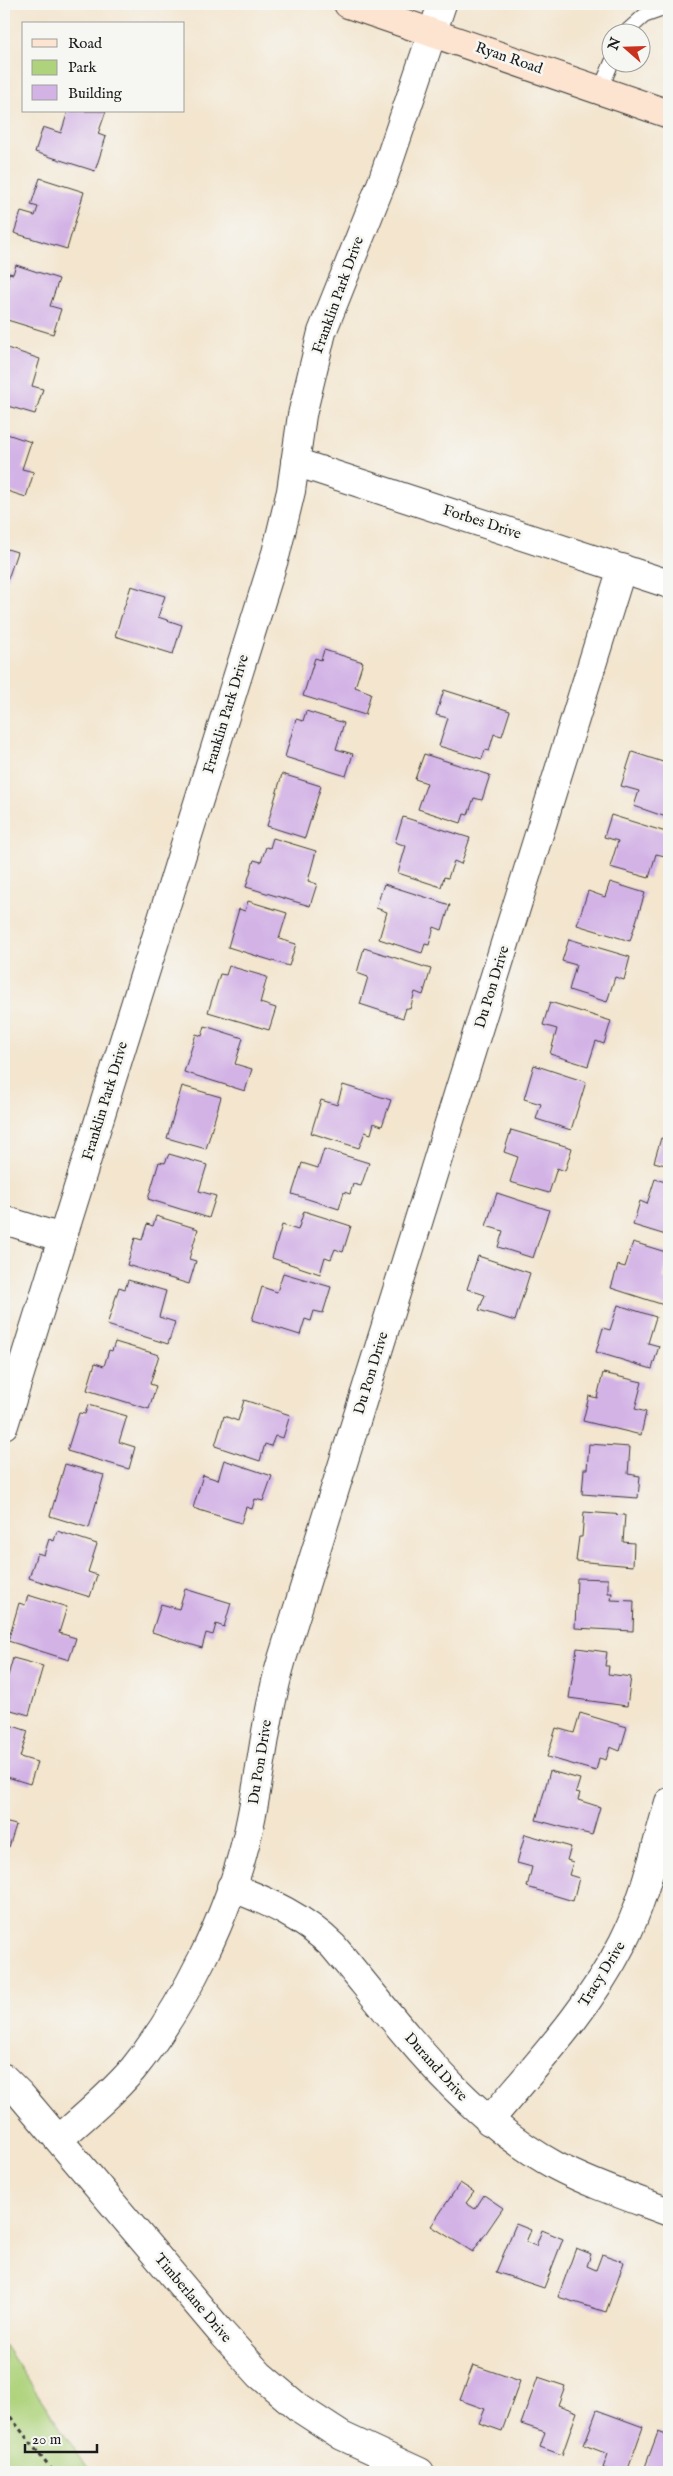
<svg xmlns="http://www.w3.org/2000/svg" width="673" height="2476" font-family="'IM FELL English',serif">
<rect width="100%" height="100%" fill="#f6f6f2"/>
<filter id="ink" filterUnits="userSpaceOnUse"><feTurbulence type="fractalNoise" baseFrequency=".02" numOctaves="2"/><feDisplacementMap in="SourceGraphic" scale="10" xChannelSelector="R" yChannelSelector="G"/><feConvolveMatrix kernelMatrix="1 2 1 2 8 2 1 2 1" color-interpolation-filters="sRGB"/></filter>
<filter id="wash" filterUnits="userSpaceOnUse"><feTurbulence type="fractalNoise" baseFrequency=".0096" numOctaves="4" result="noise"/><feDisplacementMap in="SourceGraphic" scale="20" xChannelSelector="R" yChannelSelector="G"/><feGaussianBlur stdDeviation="1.12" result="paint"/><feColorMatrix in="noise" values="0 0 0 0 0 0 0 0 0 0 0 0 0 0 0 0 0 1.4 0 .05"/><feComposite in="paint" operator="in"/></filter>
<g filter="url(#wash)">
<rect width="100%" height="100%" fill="#f3e5ce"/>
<path fill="#aed37c" stroke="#65784c" d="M 4,2344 L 90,2472 L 4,2472 Z"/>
<g id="blocks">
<g fill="#d3b2e6">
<path d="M 68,111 L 106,111 L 98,134 L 106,137 L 95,171 L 35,152 L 43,127 L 61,133 Z"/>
<path d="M 40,178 L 84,192 L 67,249 L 14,233 L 21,212 L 35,216 L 38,207 L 31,205 Z"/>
<path d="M 16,265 L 59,279 L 50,306 L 61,309 L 53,334 L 4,319 L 4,289 L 9,273 L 13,274 Z"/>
<path d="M 4,347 L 40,359 L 32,386 L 43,389 L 35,414 L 4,405 Z"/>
<path d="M 4,433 L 31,442 L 22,469 L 34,472 L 26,497 L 4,490 Z"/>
<path d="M 4,548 L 17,552 L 8,579 L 4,578 Z"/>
<path d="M 131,586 L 165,596 L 158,617 L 182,625 L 173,654 L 115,636 Z"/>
<path d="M 324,650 L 363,662 L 355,687 L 371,693 L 365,715 L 303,696 L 315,658 L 321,660 Z"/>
<path d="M 444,690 L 510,711 L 502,736 L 494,734 L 489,751 L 485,750 L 482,759 L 439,746 L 448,718 L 436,715 Z"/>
<path d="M 306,711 L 344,723 L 336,749 L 353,754 L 346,776 L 285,757 L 296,719 L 303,721 Z"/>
<path d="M 632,752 L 669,764 L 669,818 L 634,806 L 639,791 L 621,786 Z"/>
<path d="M 424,754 L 490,775 L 482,800 L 474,798 L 468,815 L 464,814 L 461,823 L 418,809 L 427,783 L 415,779 Z"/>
<path d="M 282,774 L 321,786 L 305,838 L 267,826 Z"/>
<path d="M 611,815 L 669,833 L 665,856 L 656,854 L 649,878 L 610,867 L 618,841 L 604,837 Z"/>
<path d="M 403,817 L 470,838 L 461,864 L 454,861 L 448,878 L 444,877 L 441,887 L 398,873 L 406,846 L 395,842 Z"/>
<path d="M 273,838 L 316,851 L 308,881 L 317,884 L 310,906 L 246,887 L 254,860 L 261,862 L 266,847 L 270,848 Z"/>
<path d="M 610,882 L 645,893 L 630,941 L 577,925 L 588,891 L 605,897 Z"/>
<path d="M 384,884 L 450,905 L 442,930 L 434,927 L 429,945 L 425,944 L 422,953 L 379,939 L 387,912 L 376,908 Z"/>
<path d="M 248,901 L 287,913 L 279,939 L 296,944 L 289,966 L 228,947 L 239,909 L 245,911 Z"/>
<path d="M 569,939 L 630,957 L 624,980 L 615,977 L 607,1002 L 569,990 L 576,965 L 562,961 Z"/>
<path d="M 364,948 L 431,969 L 423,995 L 415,992 L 410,1009 L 406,1008 L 403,1018 L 360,1004 L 368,977 L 357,973 Z"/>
<path d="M 229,966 L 267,977 L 260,1003 L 276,1008 L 269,1030 L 208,1012 L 220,974 L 226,975 Z"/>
<path d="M 550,1002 L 611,1021 L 604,1044 L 596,1041 L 588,1066 L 550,1054 L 557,1029 L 543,1025 Z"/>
<path d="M 205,1026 L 243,1038 L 235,1064 L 252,1069 L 245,1091 L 184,1072 L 196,1034 L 202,1036 Z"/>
<path d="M 534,1065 L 586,1082 L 571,1130 L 536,1119 L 541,1104 L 524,1099 Z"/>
<path d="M 343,1085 L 391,1100 L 382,1126 L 374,1123 L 371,1134 L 365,1132 L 359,1148 L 311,1133 L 321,1100 L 337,1105 Z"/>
<path d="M 182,1086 L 221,1097 L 206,1149 L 167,1138 Z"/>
<path d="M 511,1130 L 572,1148 L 565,1171 L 557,1168 L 549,1193 L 510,1182 L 518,1157 L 504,1152 Z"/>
<path d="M 661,1138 L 669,1140 L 669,1166 L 654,1162 Z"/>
<path d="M 324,1149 L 369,1163 L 361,1186 L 353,1184 L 350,1194 L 344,1192 L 339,1209 L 292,1194 L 302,1163 L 318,1168 Z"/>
<path d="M 169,1154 L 207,1165 L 199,1191 L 216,1196 L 209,1218 L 148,1199 L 159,1162 L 165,1163 Z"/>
<path d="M 655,1179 L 669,1183 L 669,1236 L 633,1225 L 640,1201 L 647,1204 Z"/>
<path d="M 497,1193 L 549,1210 L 533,1258 L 498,1247 L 503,1231 L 486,1226 Z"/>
<path d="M 304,1211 L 351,1226 L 343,1252 L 335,1249 L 331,1259 L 325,1257 L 320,1274 L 272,1258 L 282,1225 L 298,1230 Z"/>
<path d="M 156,1216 L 198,1229 L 189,1259 L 196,1261 L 189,1284 L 127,1265 L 135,1238 L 142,1240 L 147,1224 L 153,1226 Z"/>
<path d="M 633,1242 L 669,1253 L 663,1279 L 669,1281 L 667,1306 L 611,1288 L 618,1265 L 625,1267 Z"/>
<path d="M 478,1256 L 530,1273 L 515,1321 L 479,1310 L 485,1295 L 467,1289 Z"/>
<path d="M 283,1273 L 331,1287 L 323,1313 L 314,1311 L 311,1321 L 305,1319 L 300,1335 L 252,1320 L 262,1287 L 277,1292 Z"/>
<path d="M 128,1280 L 166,1291 L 159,1317 L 175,1322 L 168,1344 L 107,1325 L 119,1287 L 125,1289 Z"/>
<path d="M 618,1305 L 656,1317 L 648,1343 L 659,1346 L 652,1369 L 596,1352 L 603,1328 L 610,1330 Z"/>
<path d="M 115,1342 L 159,1355 L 150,1384 L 156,1386 L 149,1409 L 87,1390 L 95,1363 L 104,1366 L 109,1350 L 112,1351 Z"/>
<path d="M 603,1373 L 642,1382 L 635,1409 L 646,1412 L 641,1435 L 583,1421 L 589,1396 L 597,1398 Z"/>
<path d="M 244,1400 L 290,1415 L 283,1438 L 275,1436 L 271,1446 L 265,1444 L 260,1461 L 215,1446 L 224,1416 L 238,1421 Z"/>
<path d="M 88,1405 L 127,1416 L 119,1442 L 135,1447 L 129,1469 L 67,1451 L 79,1413 L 85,1414 Z"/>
<path d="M 589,1444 L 630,1447 L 628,1474 L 640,1476 L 638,1498 L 582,1494 L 584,1469 L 587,1469 Z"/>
<path d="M 224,1460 L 272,1476 L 263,1501 L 255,1499 L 252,1509 L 246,1507 L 241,1523 L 193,1508 L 203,1475 L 218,1480 Z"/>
<path d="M 65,1464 L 104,1475 L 89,1528 L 50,1516 Z"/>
<path d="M 584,1512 L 625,1515 L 623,1542 L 634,1543 L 633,1566 L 576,1561 L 579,1537 L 582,1537 Z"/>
<path d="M 57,1531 L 97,1544 L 88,1572 L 97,1575 L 90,1597 L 29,1578 L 37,1553 L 44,1555 L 49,1539 L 54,1541 Z"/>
<path d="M 577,1578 L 608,1579 L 608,1593 L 612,1593 L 611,1600 L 634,1601 L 633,1631 L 575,1628 Z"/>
<path d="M 185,1589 L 231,1603 L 224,1627 L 216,1624 L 213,1635 L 206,1633 L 202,1648 L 152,1632 L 161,1604 L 179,1609 Z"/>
<path d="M 28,1595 L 67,1607 L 59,1633 L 76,1638 L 69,1660 L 8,1641 L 19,1603 L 25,1605 Z"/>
<path d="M 577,1648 L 607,1652 L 605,1666 L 609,1666 L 608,1674 L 631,1677 L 627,1706 L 569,1698 Z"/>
<path d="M 13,1658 L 43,1666 L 29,1715 L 4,1708 L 4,1675 L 8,1676 Z"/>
<path d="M 580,1713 L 627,1727 L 620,1751 L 610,1747 L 606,1760 L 599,1758 L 596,1771 L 547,1757 L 556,1728 L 574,1733 Z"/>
<path d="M 4,1723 L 28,1731 L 20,1757 L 37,1762 L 30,1784 L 4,1776 Z"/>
<path d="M 550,1771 L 580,1779 L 576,1792 L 580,1793 L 578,1800 L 600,1807 L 592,1835 L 536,1820 Z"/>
<path d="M 4,1822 L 16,1825 L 9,1847 L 4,1846 Z"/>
<path d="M 525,1834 L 571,1847 L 567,1860 L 573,1862 L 569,1875 L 579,1878 L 573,1901 L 527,1887 L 532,1867 L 517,1863 Z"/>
<path d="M 460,2183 L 474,2192 L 466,2203 L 475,2209 L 484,2195 L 503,2208 L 473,2252 L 431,2226 Z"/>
<path d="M 516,2224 L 531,2230 L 526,2242 L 536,2246 L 542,2230 L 563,2239 L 544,2288 L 496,2272 Z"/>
<path d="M 576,2248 L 591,2254 L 587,2266 L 596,2270 L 602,2254 L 624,2262 L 606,2312 L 558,2297 Z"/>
<path d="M 473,2365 L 520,2381 L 502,2431 L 479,2423 L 485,2409 L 460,2400 Z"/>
<path d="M 538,2377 L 565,2386 L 558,2405 L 577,2412 L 562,2455 L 540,2447 L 545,2432 L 521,2424 Z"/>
<path d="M 597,2410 L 643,2427 L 627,2472 L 616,2472 L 603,2468 L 608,2454 L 584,2445 Z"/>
<path d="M 658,2432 L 669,2436 L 669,2472 L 659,2472 L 645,2467 Z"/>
</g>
</g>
</g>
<g filter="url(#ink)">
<use href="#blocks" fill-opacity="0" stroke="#3c3a37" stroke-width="1"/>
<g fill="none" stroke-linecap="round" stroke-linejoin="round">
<defs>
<g id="lane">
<path d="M 626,32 L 644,16 L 669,7"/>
<path d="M 600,90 L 612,62"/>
</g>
<g id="street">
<path d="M 295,462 L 669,584"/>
<path d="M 4,1220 L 62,1238"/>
<path d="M 4,1425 L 276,553 L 291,491 L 302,415 L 322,332 L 382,182 L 442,4"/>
<path d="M 231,1887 C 270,1902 303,1917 333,1946 C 401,2027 462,2115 556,2166 C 592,2185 632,2198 669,2212"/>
<path d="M 4,2078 L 20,2094 L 220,2331 L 260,2375 L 299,2408 L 342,2436 L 420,2472"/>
<path d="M 489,2121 C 536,2065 589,2009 623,1942 C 645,1899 655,1848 669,1802"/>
<path d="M 59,2139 C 84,2117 111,2095 133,2069 C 184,2006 228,1916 247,1837 C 261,1778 265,1717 282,1659 L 622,568"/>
</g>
<path id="secondary" d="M 348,4 L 669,114"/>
</defs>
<use href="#lane" stroke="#3c3a37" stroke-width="16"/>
<use href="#street" stroke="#3c3a37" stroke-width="30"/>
<use href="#secondary" stroke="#3c3a37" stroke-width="30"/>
<path stroke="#3c3a37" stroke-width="3" stroke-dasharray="4 4" stroke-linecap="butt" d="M 4,2412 L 9,2415 L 53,2472"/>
<use href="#lane" stroke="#fff" stroke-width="14"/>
<use href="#street" stroke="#fff" stroke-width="28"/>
<use href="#secondary" stroke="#fde4d1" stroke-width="28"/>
</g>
</g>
<g text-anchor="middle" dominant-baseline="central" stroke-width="5" stroke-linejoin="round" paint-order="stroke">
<g font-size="15" fill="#1c1c1c" stroke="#f6f6f2">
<text transform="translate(509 58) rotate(19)">Ryan Road</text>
<text transform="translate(338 295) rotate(-70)">Franklin Park Drive</text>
<text transform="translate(482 522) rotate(18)">Forbes Drive</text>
<text transform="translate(226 714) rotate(-73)">Franklin Park Drive</text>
<text transform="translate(492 987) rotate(-73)">Du Pon Drive</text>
<text transform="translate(105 1101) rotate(-73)">Franklin Park Drive</text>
<text transform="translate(371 1373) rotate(-73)">Du Pon Drive</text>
<text transform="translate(260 1762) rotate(-81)">Du Pon Drive</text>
<text transform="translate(602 1974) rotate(-58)">Tracy Drive</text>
<text transform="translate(436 2067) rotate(48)">Durand Drive</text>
<text transform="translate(193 2298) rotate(50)">Timberlane Drive</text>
</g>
</g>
<rect width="673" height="2476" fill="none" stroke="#f6f6f2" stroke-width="20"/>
<rect x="22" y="22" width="162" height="90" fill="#f6f6f2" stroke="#9f9f9c"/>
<rect x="32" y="39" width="25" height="8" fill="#fde4d1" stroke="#9f9f9c"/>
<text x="68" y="48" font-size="15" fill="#1c1c1c">Road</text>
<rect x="32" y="60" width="25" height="15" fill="#aed37c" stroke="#9f9f9c"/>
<text x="68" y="72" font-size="15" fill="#1c1c1c">Park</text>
<rect x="32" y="85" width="25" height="15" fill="#d3b2e6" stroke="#9f9f9c"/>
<text x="68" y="98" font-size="15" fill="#1c1c1c">Building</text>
<g transform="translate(626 48) rotate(290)"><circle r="24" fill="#f6f6f2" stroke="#9f9f9c"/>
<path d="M0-4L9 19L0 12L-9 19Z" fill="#c8321e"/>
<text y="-8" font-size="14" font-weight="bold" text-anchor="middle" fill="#1c1c1c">N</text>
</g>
<path d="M25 2444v8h72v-8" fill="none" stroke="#1c1c1c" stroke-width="2.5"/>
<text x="32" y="2444" font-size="15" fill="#1c1c1c" stroke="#f6f6f2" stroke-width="4" paint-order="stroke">20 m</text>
</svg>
